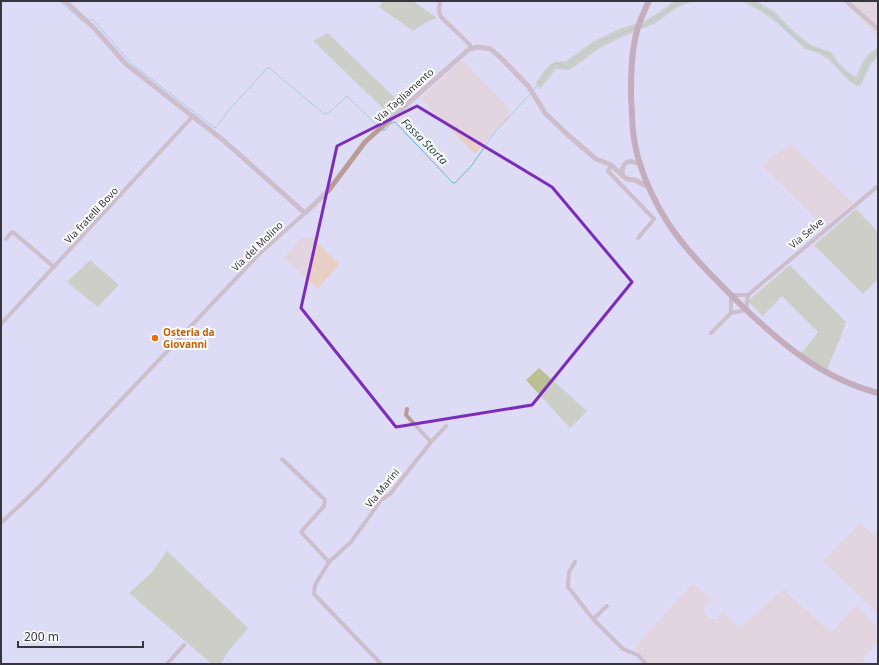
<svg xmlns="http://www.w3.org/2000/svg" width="879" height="665" font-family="'Noto Sans',sans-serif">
<rect width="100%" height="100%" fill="#dedbf5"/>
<g fill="#e8cfc6">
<path d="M 846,1 L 878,1 L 878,38 L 845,2 Z"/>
<path d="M 462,60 L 508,107 L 509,120 L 498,128 L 475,154 L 420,98 Z"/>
<path d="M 791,144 L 853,203 L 824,227 L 761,165 Z"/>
<path d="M 316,236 L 319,238 L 315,241 L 339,264 L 318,289 L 284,258 L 300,239 Z"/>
<path d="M 860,523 L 878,538 L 878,614 L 823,561 Z"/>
<path d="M 693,583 L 711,600 L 704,607 L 705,614 L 710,619 L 717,619 L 723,612 L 740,628 L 783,589 L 831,632 L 856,606 L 878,627 L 878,642 L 862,660 L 866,664 L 649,664 L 634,648 Z"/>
</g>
<g fill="#bbbf93">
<path d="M 383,1 L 413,1 L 437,18 L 425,23 L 413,31 L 379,7 Z"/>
<path d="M 674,1 L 701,1 L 688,3 L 678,7 L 654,24 L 624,36 L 598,49 L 570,70 L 556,69 L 540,89 L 536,83 C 544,72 550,58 565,62 L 594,41 L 619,29 L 644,21 L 655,15 Z"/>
<path d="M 742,1 L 756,1 L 775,12 L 791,29 L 811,45 L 831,52 L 837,61 L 848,72 L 856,77 C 862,64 864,54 878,48 L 878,57 L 871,64 L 861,85 L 857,86 L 849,81 L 828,59 L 818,53 L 805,49 L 777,23 L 762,12 Z"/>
<path d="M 328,33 L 401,104 L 390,115 L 313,41 Z"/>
<path d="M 856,209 L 878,232 L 878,279 L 863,294 L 814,245 Z"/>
<path d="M 90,260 L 119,285 L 98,307 L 67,282 Z"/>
<path d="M 790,265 L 846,322 L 841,336 L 826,372 L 801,354 L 818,332 L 782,296 L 763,316 L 748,301 Z"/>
<path d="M 539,368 L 587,411 L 570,428 L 526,380 Z"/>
<path d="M 167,551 L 248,628 L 227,653 L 221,664 L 212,664 L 129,593 L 152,572 Z"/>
</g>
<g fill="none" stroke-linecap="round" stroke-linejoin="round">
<g stroke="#6abbc0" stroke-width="1">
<path d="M 60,1 L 83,22"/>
<path d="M 750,1 L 773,15 L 797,39 L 804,45 L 829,54 L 838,67 L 856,83 L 858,82 C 868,69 861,64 878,52"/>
<path d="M 90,20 L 93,20 L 96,23 L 132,64 L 215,128 L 230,109 L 268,67 L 323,113 L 325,114 L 328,113 L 347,96 L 378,126"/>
<path d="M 640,27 L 647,24 L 681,1"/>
<path d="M 533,91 L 554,64 L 556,63 L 566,67 L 574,59 L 602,41 L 636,28"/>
<path d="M 382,130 L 385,130 L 391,123 L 395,122 L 453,183 L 455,183 L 472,165 L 495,132 L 531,93"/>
</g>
<g stroke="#b99b9a" stroke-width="4">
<path d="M 440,1 L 439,11 L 441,17 L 466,41 L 470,45 L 471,49"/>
<path d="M 846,1 L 878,29"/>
<path d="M 611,165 L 608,171 L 654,219 L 638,238"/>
<path d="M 6,239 L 12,232 L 14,233 L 54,267"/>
<path d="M 731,313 L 731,295 L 748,295 L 878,186"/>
<path d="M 1,324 L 193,116"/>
<path d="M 711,333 L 731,313 L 746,310 L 748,295"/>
<path d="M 407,409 L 406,415 L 431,442"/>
<path d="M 282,459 L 325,500 L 324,506 L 301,532 L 329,562"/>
<path d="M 1,523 L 38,488 L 260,253 L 305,213"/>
<path d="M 575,562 L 569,572 L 568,587 L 593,619 L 623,649 L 638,655 L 646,664"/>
<path d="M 593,619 L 607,606"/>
<path d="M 167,664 L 184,645"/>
<path d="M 381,664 L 314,594 L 315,585 L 329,562 L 351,542 L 381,500 L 390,494 L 431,442 L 446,426"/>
</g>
<g stroke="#b99b9a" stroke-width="5">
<path d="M 65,1 L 95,29 L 126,64 L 223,140 L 305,213 L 329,190 L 365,142 L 469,49 L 478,47 L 491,49 L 503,60 L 529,87 L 545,113 L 569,136 L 596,159 L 611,165 L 622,175"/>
<path d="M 640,164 C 629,159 622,161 622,175 L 627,179 L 635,180 L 648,187"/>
</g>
<path stroke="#a47978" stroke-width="6" d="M 649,1 C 644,12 638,23 636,35 C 631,56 631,76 631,98 C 632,109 632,120 633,131 C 636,163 652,199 670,226 C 689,254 714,278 738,302 C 780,343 821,378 878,393"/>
</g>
<path d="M0 0H879V665H0ZM 417,106 L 552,187 L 632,282 L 532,405 L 396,427 L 301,308 L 337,146 Z" fill="#dedbf5" fill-opacity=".55" fill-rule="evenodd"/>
<path fill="none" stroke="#7b2cbf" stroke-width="3" stroke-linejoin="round" d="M 417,106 L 552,187 L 632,282 L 532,405 L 396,427 L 301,308 L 337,146 Z"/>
<circle fill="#e8710a" stroke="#fff" stroke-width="1.5" cx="155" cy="338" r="4"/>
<g text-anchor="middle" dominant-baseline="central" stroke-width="4" stroke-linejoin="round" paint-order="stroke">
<g font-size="10" fill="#37363f" stroke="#fff">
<text transform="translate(404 95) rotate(-42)">Via Tagliamento</text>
<text transform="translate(91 215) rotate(-47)">Via fratelli Bovo</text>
<text transform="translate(806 233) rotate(-40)">Via Selve</text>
<text transform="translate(257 246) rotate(-44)">Via del Molino</text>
<text transform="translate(382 488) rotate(-50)">Via Marini</text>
</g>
<g font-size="10" font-weight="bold" fill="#c56008" stroke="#fff" text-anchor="start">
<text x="163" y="332">Osteria da<tspan x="163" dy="12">Giovanni</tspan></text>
</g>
<g font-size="11" font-style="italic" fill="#183f41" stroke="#fff">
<text transform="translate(425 141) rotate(45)">Fossa Storta</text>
</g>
</g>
<rect width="879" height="665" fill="none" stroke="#37363f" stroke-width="4"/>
<path d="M18 641v6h125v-6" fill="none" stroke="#37363f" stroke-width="2"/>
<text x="24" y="641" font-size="12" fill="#37363f" stroke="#ffffff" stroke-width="3" paint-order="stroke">200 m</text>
</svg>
